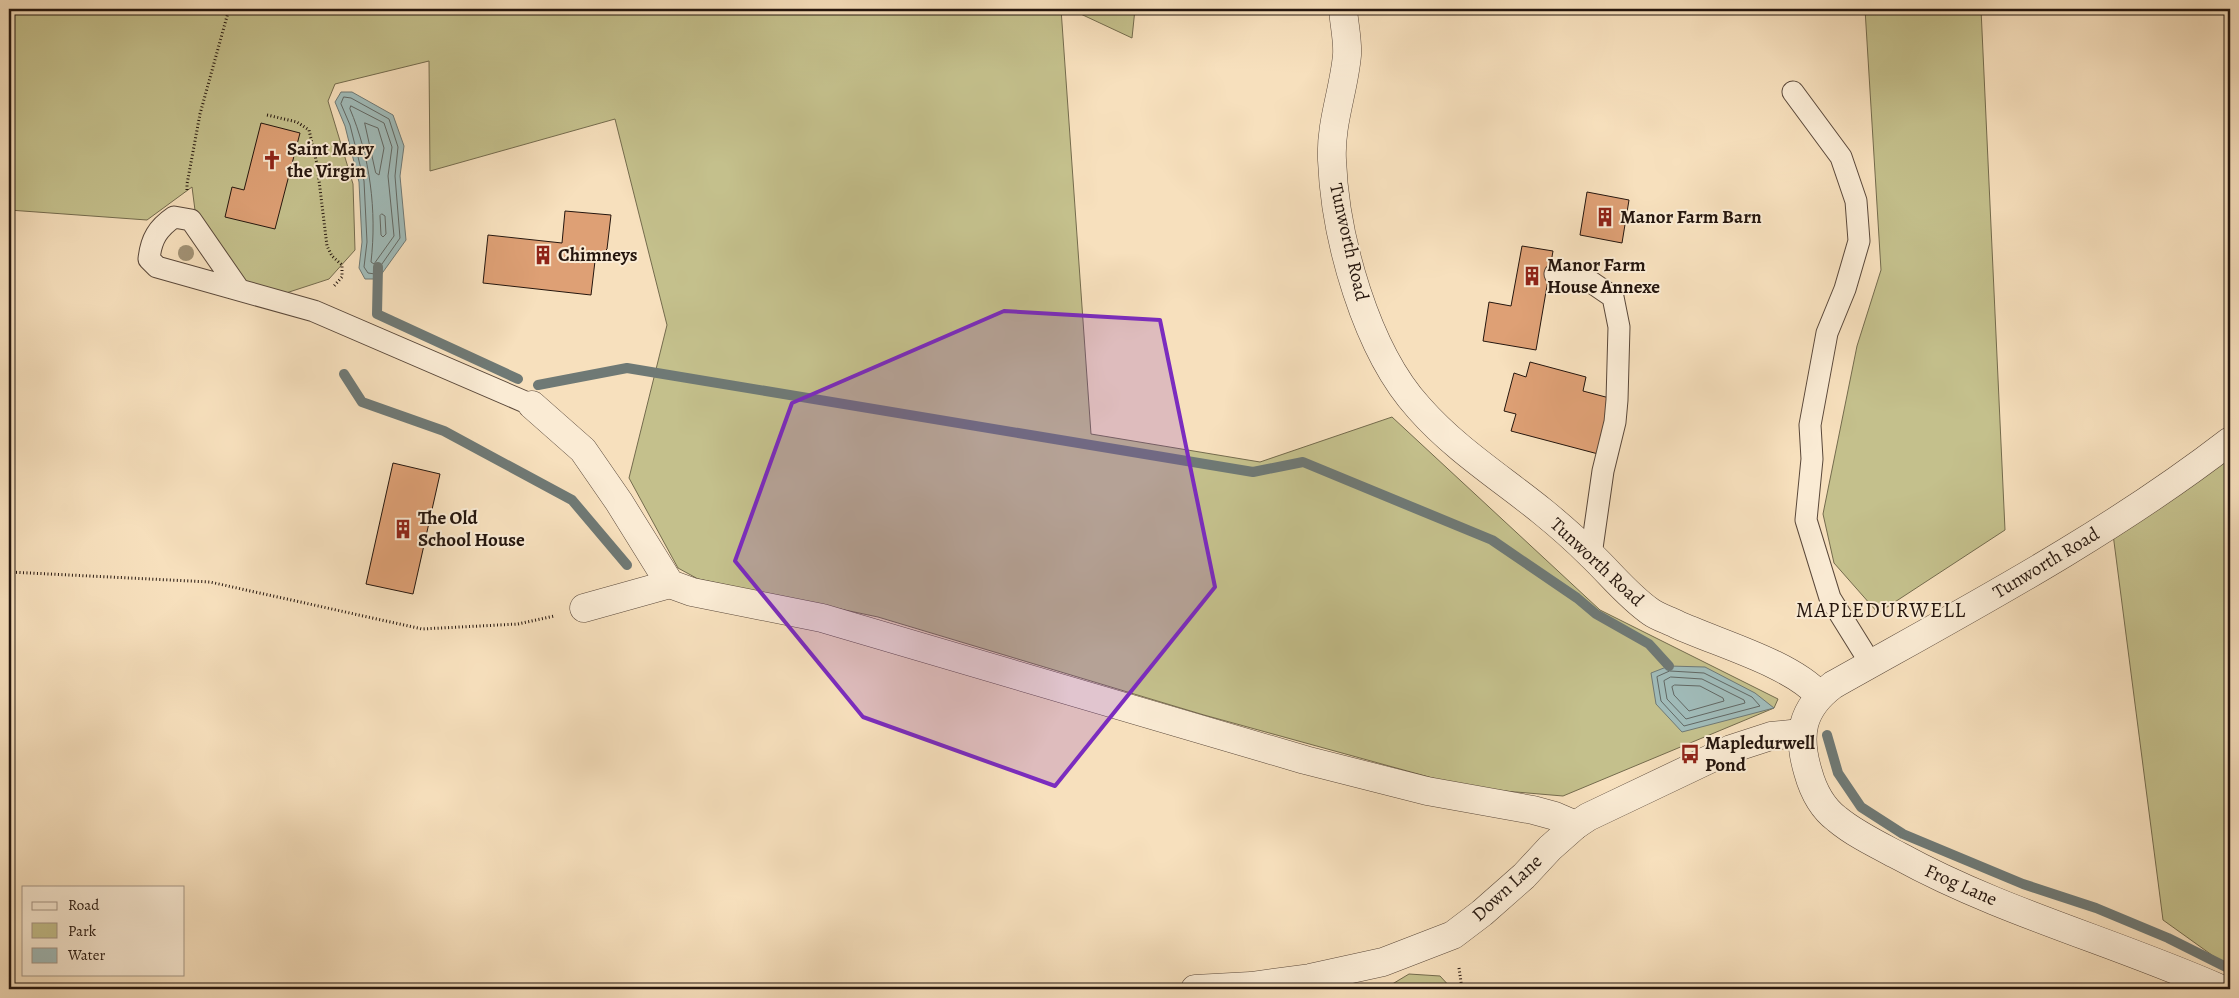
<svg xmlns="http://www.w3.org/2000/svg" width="2239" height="998" font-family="Alegreya,serif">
<rect width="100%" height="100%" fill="#f7e0bd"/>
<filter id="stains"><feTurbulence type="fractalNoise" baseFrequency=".004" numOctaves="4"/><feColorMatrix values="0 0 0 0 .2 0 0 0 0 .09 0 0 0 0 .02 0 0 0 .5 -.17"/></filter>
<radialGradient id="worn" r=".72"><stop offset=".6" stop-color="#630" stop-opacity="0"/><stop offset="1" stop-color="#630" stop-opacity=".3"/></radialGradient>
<g fill="#c4c08c" stroke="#746b4d">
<path d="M 9,9 L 1061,9 L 1091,434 L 1260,462 L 1392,417 L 1600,610 L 1778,699 L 1774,708 L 1563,796 L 1469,788 L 1204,715 L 878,617 L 698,579 L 678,568 L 629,478 L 667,325 L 615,119 L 430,171 L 429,61 L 335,84 L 328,101 L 353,184 L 355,250 L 329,279 L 283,294 L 241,283 L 196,218 L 192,187 L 147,220 L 9,210 Z"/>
<path d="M 1070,9 L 1135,9 L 1132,38 Z"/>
<path d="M 1865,9 L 1981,9 L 2005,530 L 1878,613 L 1834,563 L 1823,514 L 1857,346 L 1881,270 Z"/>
<path d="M 2230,455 L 2230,968 L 2163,920 L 2113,534 Z"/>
<path d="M 1409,974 L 1440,976 L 1452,989 L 1367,989 L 1389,986 Z"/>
</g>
<g fill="#a0bbb9" stroke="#6f7975">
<path d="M 341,92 L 352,92 L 393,115 L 404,146 L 400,176 L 406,240 L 378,279 L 365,279 L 359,268 L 362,242 L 359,182 L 345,126 L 335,102 Z"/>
<path d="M 1669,666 L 1705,667 L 1755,693 L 1774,708 L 1682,732 L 1656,704 L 1651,673 Z"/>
</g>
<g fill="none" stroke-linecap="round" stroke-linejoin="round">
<g stroke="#626864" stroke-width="1">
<path d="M 344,97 L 351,98 L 389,119 L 398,147 L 395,176 L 400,238 L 375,274 L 368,273 L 364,267 L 367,242 L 364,181 L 350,125 L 341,104 Z"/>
<path d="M 351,106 L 384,123 L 392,147 L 388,176 L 394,236 L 374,264 L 371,262 C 377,211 370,156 350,109 Z"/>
<path d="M 365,123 L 378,128 L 384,148 L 379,175 L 376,173 Z"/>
<path d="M 382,214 L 385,216 L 386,234 L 383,237 L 381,235 L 380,216 Z"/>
<path d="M 1670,671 L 1704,673 L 1752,697 L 1760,706 L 1684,726 L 1661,701 L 1657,677 Z"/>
<path d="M 1671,677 L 1702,679 L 1744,700 L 1745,703 L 1686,719 L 1667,699 L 1664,681 Z"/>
<path d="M 1675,685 L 1700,686 L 1723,698 L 1724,701 L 1689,711 L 1674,695 L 1672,687 Z"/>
</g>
<g stroke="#6f7975" stroke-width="10">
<path d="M 378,267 L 377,314 L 518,379"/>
<path d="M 344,374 L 362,402 L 444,431 L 572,500 L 627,565"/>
<path d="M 538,385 L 627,368 L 1253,472 L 1303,462 L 1492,540 L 1577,598 L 1596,614 L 1649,644 L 1669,666"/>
<path d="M 1827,735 L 1838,773 L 1861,807 L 1903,834 L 2023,884 L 2096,908 L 2168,938 L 2230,969"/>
</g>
</g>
<g fill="#dea075" stroke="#25160e">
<path d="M 261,123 L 300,133 L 275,229 L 225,217 L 232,187 L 244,190 Z"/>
<path d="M 1587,192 L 1629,200 L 1622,243 L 1580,235 Z"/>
<path d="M 565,211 L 611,215 L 607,249 L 595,261 L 591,295 L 483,283 L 488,235 L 562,243 Z"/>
<path d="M 1522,246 L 1553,251 L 1536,350 L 1483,341 L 1489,302 L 1511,306 Z"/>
<path d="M 1530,362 L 1586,377 L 1583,391 L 1617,400 L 1602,455 L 1511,431 L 1516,414 L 1504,411 L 1514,373 L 1526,377 Z"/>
<path d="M 393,463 L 440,474 L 413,594 L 366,584 Z"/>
</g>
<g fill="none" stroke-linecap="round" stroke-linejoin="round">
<defs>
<g id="service">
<path d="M 1793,92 L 1841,157 L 1856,201 L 1859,241 L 1845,289 L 1827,333 L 1810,425 L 1812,459 L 1806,520 L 1830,598 L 1871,664"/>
<path d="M 1555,274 L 1591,282 L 1613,297 L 1619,327 L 1617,400 L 1615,422 L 1603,471 L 1591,555"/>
<path d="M 238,288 L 191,220 L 174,217 C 158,228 151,239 149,259 L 157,267 L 314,311 L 532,405"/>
</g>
<g id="minor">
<path d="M 1343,9 C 1344,24 1348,40 1347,55 C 1344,90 1330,124 1332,160 C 1335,238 1366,350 1419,408 C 1455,449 1501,478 1543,512 C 1559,525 1576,540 1591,555 C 1611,574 1628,596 1651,612 C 1658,617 1668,620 1676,624 C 1717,643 1790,663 1819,695"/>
<path d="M 532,405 L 583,450 L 619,502 L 670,584 L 692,592 L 822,618 L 1305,760 L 1427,791 L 1533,810 L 1555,816 L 1576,825"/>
<path d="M 584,608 L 670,584"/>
<path d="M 1195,989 L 1251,986 L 1310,978 L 1383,962 L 1453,935 L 1482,913 L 1524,876 L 1550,848 L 1576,825 L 1588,817 L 1731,749 L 1771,736 L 1801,733"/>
<path d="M 2221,989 C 2115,942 2001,912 1899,856 C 1878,845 1855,834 1837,819 C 1821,807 1813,790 1808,772 C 1797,735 1801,709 1833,685 C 1968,609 2107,536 2230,441"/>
</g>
</defs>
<use href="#service" stroke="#5a483a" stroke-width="23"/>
<use href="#minor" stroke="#5a483a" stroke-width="29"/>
<g stroke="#25160e" stroke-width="3" stroke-dasharray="1 2.5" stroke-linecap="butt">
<path d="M 267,115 L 297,122 L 309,130 L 317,164 L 327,246 L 332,256 L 342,265 L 342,277 L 333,287"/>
<path d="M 187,190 L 187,184 L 200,114 L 229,9"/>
<path d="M 9,572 L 210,582 L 422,629 L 518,624 L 554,616"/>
<path d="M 1459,968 L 1462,989"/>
</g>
<use href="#service" stroke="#faebd4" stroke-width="21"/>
<use href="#minor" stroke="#faebd4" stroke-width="28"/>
</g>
<circle fill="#a29275" cx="186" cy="253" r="8"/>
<path fill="#7b2cbf" fill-opacity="0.2" stroke="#7b2cbf" stroke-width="4" stroke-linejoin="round" d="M 1004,311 L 1160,320 L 1215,587 L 1055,786 L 863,717 L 735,561 L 792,403 Z"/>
<defs>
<symbol id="church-bare" viewBox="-9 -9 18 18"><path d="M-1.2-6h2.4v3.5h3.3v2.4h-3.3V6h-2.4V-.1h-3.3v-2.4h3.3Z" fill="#8f2418" stroke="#faebd4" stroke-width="2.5" paint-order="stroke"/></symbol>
<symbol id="building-bare" viewBox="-9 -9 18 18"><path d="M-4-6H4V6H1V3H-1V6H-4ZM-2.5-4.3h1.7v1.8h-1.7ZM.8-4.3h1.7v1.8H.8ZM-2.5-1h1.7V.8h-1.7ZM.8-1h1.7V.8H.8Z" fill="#8f2418" stroke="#faebd4" stroke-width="2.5" paint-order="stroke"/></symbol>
<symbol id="bus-bare" viewBox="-9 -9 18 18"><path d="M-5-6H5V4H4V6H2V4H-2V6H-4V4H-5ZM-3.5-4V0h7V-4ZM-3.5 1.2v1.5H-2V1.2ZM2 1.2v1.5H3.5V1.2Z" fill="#8f2418" stroke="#faebd4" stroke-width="2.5" paint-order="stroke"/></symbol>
</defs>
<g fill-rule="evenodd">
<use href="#church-bare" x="258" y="146" width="28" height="28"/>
<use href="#building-bare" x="1591" y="203" width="28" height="28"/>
<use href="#building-bare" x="529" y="241" width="28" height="28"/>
<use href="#building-bare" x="1518" y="262" width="28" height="28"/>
<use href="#building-bare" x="389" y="515" width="28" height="28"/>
<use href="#bus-bare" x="1676" y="740" width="28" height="28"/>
</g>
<g text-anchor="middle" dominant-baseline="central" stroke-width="4" stroke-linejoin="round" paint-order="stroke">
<g font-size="19" font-weight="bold" fill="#25160e" stroke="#faebd4" text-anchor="start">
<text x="287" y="149">Saint Mary<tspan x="287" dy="22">the Virgin</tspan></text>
<text x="1620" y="217">Manor Farm Barn</text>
<text x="558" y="255">Chimneys</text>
<text x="1547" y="265">Manor Farm<tspan x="1547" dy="22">House Annexe</tspan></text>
<text x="418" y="518">The Old<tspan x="418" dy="22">School House</tspan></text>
<text x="1705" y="743">Mapledurwell<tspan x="1705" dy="22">Pond</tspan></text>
</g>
<g font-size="19" fill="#25160e" stroke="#faebd4">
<text transform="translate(1349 242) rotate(77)">Tunworth Road</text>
<text transform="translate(1597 562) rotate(43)">Tunworth Road</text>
<text transform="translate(2046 563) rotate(-31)">Tunworth Road</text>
<text transform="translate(1961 885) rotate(24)">Frog Lane</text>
<text transform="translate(1507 888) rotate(-43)">Down Lane</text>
</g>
<g font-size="21" letter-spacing="1" fill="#25160e" stroke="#faebd4">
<text x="1881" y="610">MAPLEDURWELL</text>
</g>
</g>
<rect width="2239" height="998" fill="none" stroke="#f7e0bd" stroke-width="30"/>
<rect x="10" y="10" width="2219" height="978" fill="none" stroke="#25160e" stroke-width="2.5"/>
<rect x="15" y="15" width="2209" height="968" fill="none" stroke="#25160e"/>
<rect x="22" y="886" width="162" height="90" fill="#faebd4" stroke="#a59685"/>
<rect x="32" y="902" width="25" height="8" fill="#faebd4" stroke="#a59685"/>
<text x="68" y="910" font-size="15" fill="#25160e">Road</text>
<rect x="32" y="923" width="25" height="15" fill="#c4c08c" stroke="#a59685"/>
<text x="68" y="936" font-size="15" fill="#25160e">Park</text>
<rect x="32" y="948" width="25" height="15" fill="#a0bbb9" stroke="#a59685"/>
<text x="68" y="960" font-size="15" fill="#25160e">Water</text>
<rect width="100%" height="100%" filter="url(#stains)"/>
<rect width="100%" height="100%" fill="url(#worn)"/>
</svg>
